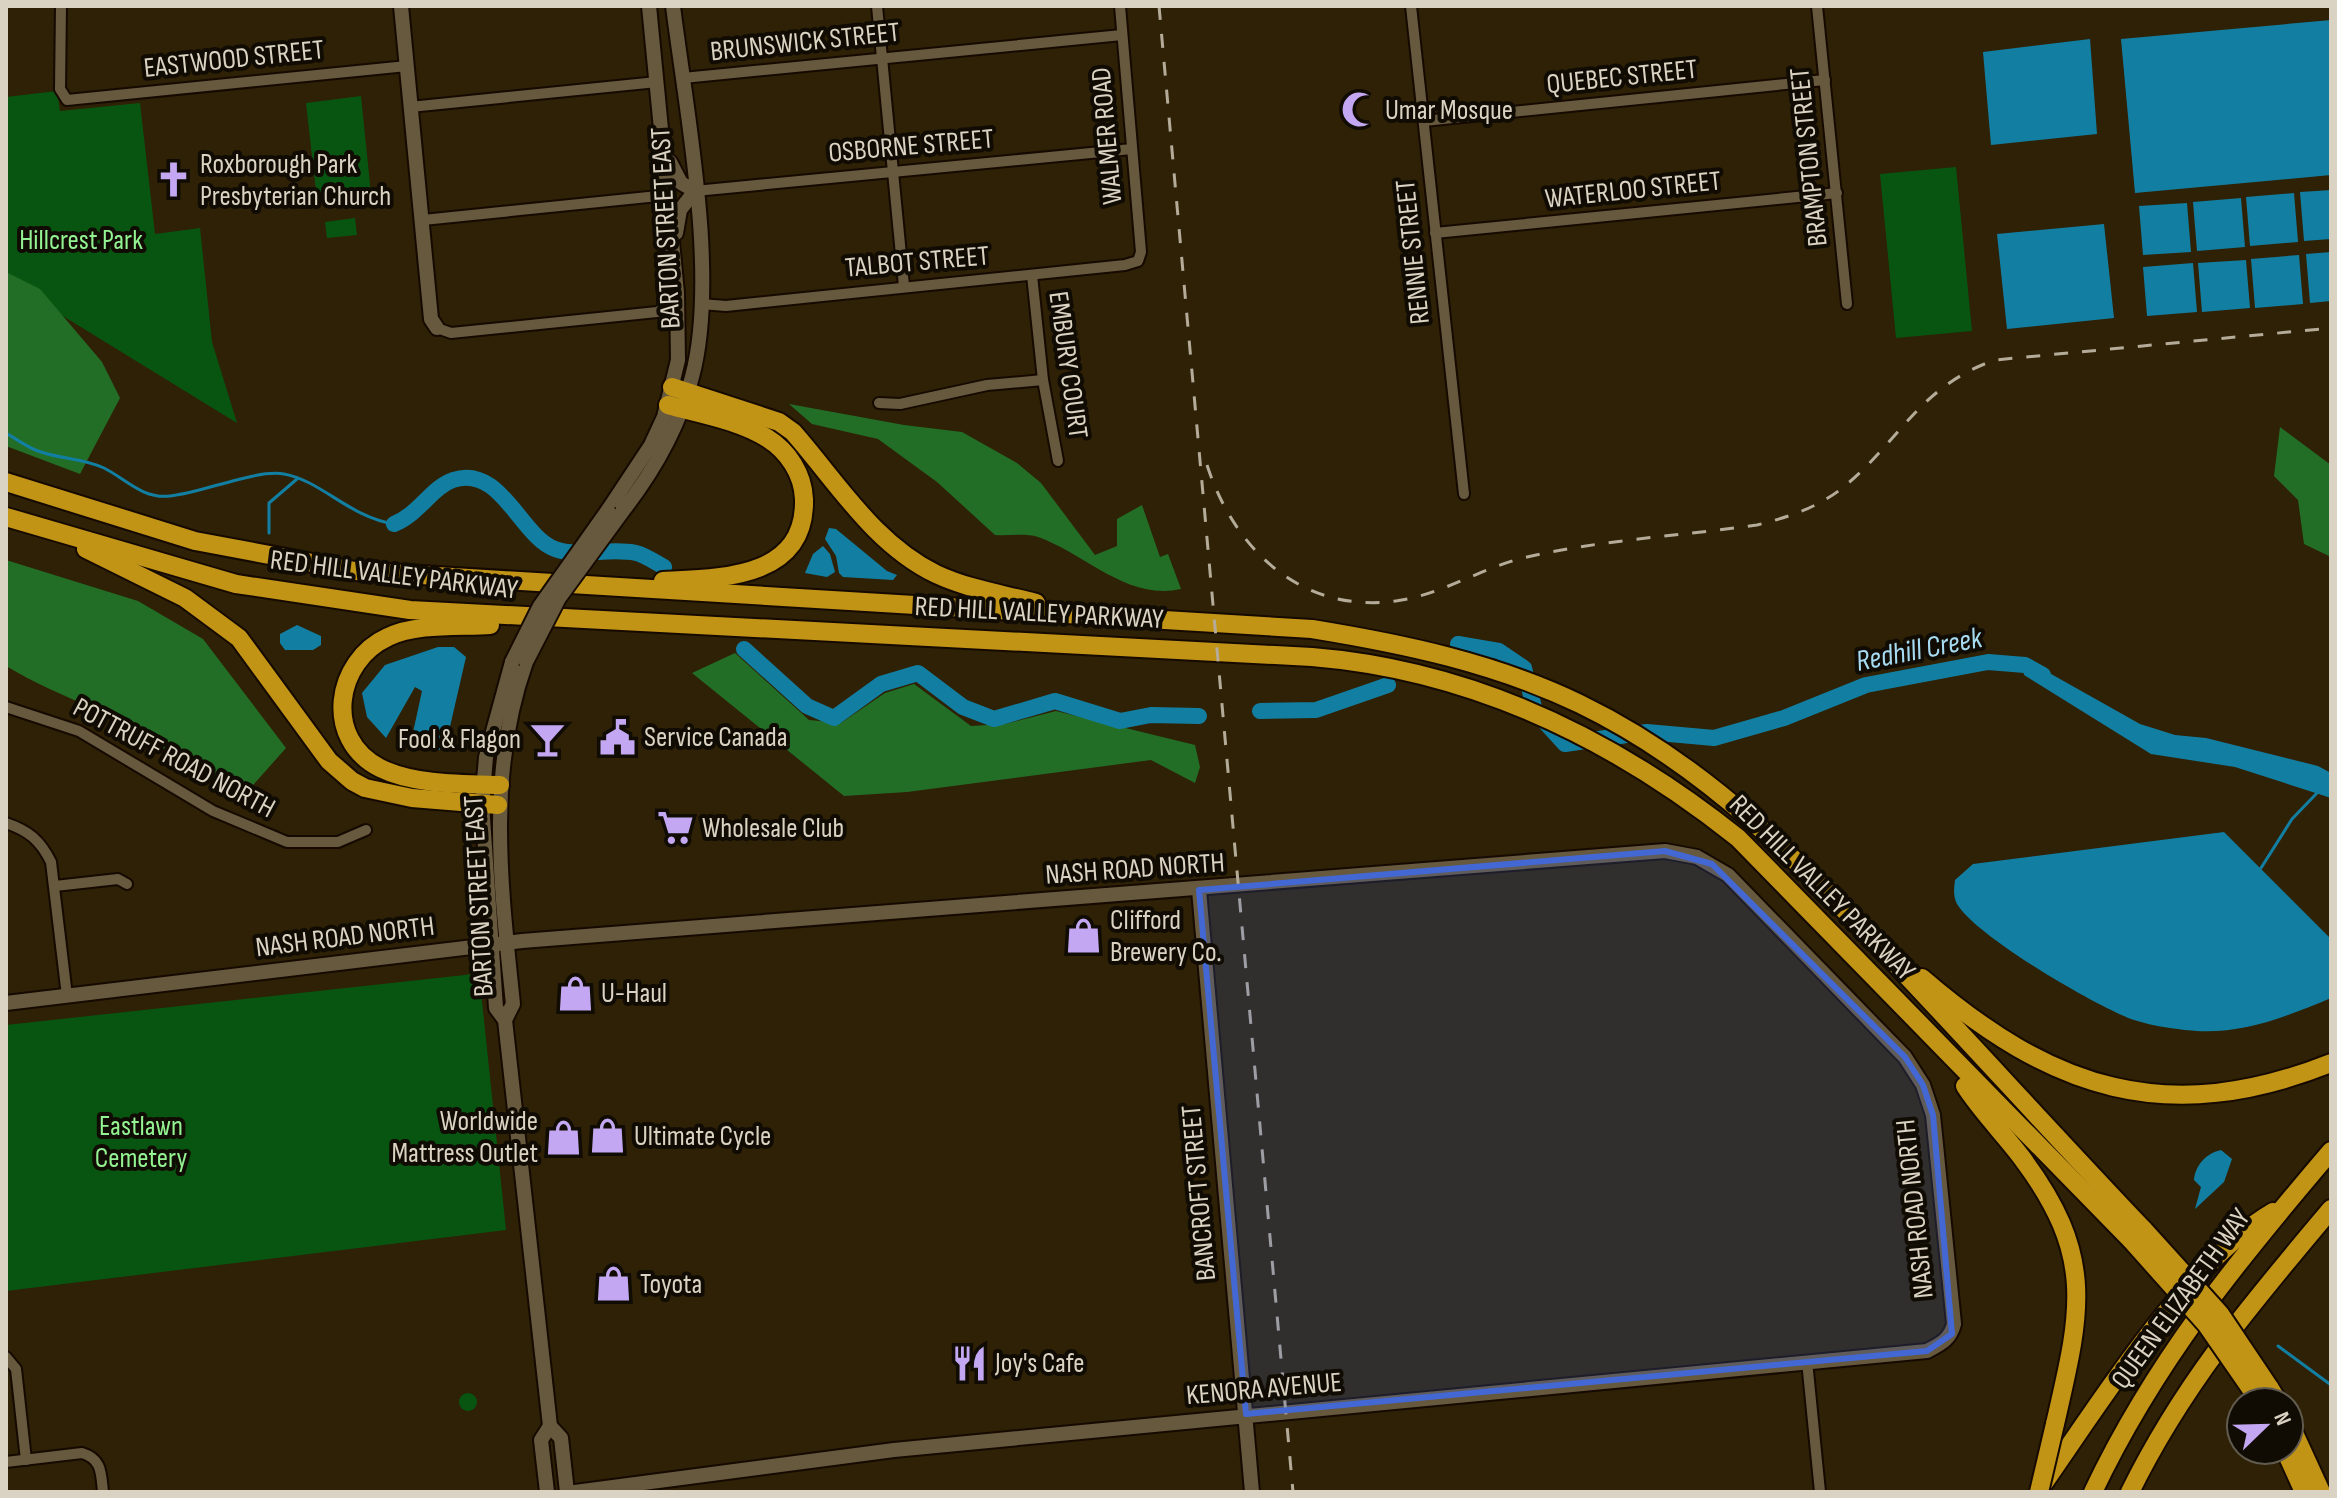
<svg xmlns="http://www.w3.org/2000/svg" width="2337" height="1498" font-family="'Sofia Sans Condensed',sans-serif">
<rect width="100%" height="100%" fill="#2e2106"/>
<g fill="#085511">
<path d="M 57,91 L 60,111 L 140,103 L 155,234 L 200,228 L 212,342 L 237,423 L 6,281 L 6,97 Z"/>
<path d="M 361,96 L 371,194 L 317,200 L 306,103 Z"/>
<path d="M 1956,167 L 1972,331 L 1896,338 L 1880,174 Z"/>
<path d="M 355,218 L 357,235 L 327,238 L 325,222 Z"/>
<path d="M 474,974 L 480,982 L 506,1230 L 6,1291 L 6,1025 Z"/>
<circle cx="468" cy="1402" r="9"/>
</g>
<g fill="#236e26">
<path d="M 6,272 L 40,289 L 102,362 L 120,398 L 80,474 L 6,446 Z"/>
<path d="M 789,404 L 904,425 L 962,432 L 1017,463 L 1041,483 L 1095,555 L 1117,546 L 1117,519 L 1142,505 L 1160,557 L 1168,554 L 1181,589 C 1127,601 1086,554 1038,537 C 1026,533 1008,536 995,535 L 937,482 L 878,439 L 812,424 Z"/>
<path d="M 2280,427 L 2331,465 L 2331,557 L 2304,544 L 2298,500 L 2274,476 Z"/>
<path d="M 6,560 L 138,601 L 203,639 L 286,748 L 246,793 L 235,795 C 188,764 141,731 90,707 C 61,694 34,683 6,666 Z"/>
<path d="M 735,653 L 809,720 L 841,723 L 885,693 L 914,684 L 971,726 L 1005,724 L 1056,711 L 1195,745 L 1200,767 L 1195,783 L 1151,760 L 907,792 L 844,796 L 692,673 Z"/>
</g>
<g fill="#127fa2">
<path d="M 2331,20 L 2331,175 L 2135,193 L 2121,39 Z"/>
<path d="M 2090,39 L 2097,134 L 1991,145 L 1983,52 Z"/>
<path d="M 2331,190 L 2331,239 L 2304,241 L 2300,192 Z"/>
<path d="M 2294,193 L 2298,242 L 2250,246 L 2246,197 Z"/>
<path d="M 2241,198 L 2245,247 L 2197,251 L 2193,202 Z"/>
<path d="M 2187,203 L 2191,252 L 2143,255 L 2139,206 Z"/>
<path d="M 2104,224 L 2114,318 L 2007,329 L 1997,234 Z"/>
<path d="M 2331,252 L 2331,301 L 2310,303 L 2306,254 Z"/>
<path d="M 2299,255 L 2303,304 L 2255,308 L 2251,259 Z"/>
<path d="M 2246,260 L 2250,308 L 2202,312 L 2198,263 Z"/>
<path d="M 2193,263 L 2197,312 L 2147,316 L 2143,267 Z"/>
<path d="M 829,528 L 836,529 L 887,571 L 897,575 L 893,580 L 843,577 L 839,573 L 836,556 L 825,539 Z"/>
<path d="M 823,546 L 830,554 L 835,572 L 827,577 L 805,573 L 813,554 Z"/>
<path d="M 297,625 L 321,636 L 321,645 L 313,650 L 285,650 L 280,643 L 280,634 Z"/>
<path d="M 438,647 L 454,647 L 466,657 L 449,731 L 441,742 L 444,748 L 439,750 L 435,745 L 413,745 L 412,737 L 422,691 L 415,687 L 386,738 L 367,717 L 362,693 L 385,665 Z"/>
<path d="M 2026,660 L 2140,724 L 2175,735 L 2206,738 L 2318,766 L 2331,773 L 2331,798 L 2235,767 L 2151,754 L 2024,675 Z"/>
<path d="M 2224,832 L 2331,939 L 2331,998 C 2288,1016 2244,1034 2196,1031 C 2174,1029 2143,1025 2124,1016 C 2088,1001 1976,936 1957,904 C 1953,896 1954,889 1955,880 L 1973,864 Z"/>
<path d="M 2221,1150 L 2232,1159 L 2224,1182 L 2195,1209 L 2201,1187 L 2194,1180 C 2195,1165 2207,1153 2221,1150 Z"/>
</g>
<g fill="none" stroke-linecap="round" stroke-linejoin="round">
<g stroke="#127fa2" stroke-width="3">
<path d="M 6,433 C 16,439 27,447 38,451 C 59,459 84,458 104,468 C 126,479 142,499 170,496 C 202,493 256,469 284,474 C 322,481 349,517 394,524"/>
<path d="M 269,533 L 269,503 L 297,479"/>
<path d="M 2261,868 L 2292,819 L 2317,793"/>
<path d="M 2278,1346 L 2331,1385"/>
</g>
<g stroke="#127fa2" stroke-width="16">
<path d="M 394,524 C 419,514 432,487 453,480 C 501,464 520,536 555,549 C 580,558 610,547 636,553 C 645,555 655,562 664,567"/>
<path d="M 1458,644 L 1499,651 L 1524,668 L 1535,711 L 1565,744 L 1647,732 L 1714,738 L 1784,718 L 1866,685 L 1988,662 L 2025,665 L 2043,675"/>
<path d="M 744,649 L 807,706 L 834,718 L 881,684 L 918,673 L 963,707 L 994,719 L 1055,701 L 1120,721 L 1151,715 L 1199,716"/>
<path d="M 1260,711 L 1316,710 L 1388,685"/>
</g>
<defs>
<g id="street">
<path d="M 61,6 L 60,89 L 67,100 L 407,66"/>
<path d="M 877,6 L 904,286"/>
<path d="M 1411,6 L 1464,494"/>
<path d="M 1817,6 L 1847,304"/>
<path d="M 683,78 L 1122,35"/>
<path d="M 410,107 L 657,82"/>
<path d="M 1424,121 L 1825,80"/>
<path d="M 695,191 L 1132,149"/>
<path d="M 423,220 L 668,195"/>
<path d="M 1435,233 L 1837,193"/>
<path d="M 1032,275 L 1043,380 L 1058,461"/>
<path d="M 701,304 L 726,306 L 1125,265 L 1138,261 L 1141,252 L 1120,6"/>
<path d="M 437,328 L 451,333 L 657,312 L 665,308 L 677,293"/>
<path d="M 879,403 L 900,404 L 987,385 L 1043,380"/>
<path d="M 6,707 L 79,731 L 213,811 L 287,842 L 338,842 L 366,830"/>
<path d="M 6,823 C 29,831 40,840 51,862 L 67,996"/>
<path d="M 55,886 L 118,879 L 127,884"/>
<path d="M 6,1357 L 16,1369 L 26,1460"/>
<path d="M 1807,1361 L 1820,1492"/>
<path d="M 6,1462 L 82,1453 C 102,1459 101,1473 103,1492"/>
</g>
<g id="secondary">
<path d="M 401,6 L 431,319 L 437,328"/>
<path d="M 670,162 L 681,183 L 695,191"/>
<path d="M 676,233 L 680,210 L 695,191"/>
<path d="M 608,510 L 651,445 L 664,417 L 678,360 L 677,293 L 649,6"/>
<path d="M 622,512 C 654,471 679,428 692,377 C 719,276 686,111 673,6"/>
<path d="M 512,662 L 486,757 L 482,804 L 496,1008 L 505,1020 L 550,1426 L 561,1438 L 567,1492"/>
<path d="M 1199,890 L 1252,1492"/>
<path d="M 6,1003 L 522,941 L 1665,851 L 1697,857 L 1728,875 L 1905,1057 L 1923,1085 L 1933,1115 L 1954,1324 C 1950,1340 1940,1344 1927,1351 L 894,1450 L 575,1492"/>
<path d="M 505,1020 L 513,1004 C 501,888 486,774 526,662"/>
<path d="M 547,1492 L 541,1440 L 550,1426"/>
</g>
<g id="highway">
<path d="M 672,387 L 779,422 L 793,432 C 837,482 874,544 936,574 C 968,589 1002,594 1036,603"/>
<path d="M 6,482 L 195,541 L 355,571 L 1312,629 C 1404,644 1495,663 1580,704 C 1714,769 1807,870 1908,977 C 1987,1061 2064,1146 2144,1230"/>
<path d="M 6,517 L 236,584 L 410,610 L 1312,657 C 1472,670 1614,739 1738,838 L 2132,1241"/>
<path d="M 86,549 L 185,598 L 239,638 L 329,761 L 352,781 L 365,788 L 412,798 L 498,805"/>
<path d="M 663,581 C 721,578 806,579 804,499 C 803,474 788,451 767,438 C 738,420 700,414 668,405"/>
<path d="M 490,625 C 459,627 416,623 388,637 C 335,661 323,739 380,768 C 414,785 462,784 500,785"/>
<path d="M 1922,978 C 2052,1090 2167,1128 2331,1063"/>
<path d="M 1965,1086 C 1981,1111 2004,1134 2022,1158 C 2096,1257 2081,1311 2055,1424"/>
<path d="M 2269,1387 L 2278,1402"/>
<path d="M 2289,1422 L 2321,1492"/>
<path d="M 2285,1450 L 2304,1492"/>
<path d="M 2041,1487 C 2100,1403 2186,1263 2273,1212"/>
<path d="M 2093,1492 C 2155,1361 2238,1260 2331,1151"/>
<path d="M 2130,1492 C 2184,1382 2253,1302 2331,1209"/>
</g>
</defs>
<use href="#street" stroke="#160a00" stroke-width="14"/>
<use href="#secondary" stroke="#160a00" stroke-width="18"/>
<use href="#highway" stroke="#160a00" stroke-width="22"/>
<use href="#street" stroke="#67593e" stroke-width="10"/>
<use href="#secondary" stroke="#67593e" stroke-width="14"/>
<use href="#highway" stroke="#c29416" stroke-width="18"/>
<g stroke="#b4ab99" stroke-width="3" stroke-dasharray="14 14" stroke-linecap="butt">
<path d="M 1159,6 L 1293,1492"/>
<path d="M 1207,465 C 1234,549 1301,614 1396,601 C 1441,595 1479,569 1523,558 C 1598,540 1680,536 1757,525 C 1789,517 1820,507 1846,485 C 1901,439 1920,386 1995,360 L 2331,328"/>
</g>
<defs>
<g id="secondary-bridge">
<path d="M 512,662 L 540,606 L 608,510"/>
<path d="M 526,662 L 559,598 L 622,512"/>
</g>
<g id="highway-bridge">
<path d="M 2144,1230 L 2220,1314 L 2269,1387"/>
<path d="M 2132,1241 L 2206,1324 L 2260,1402"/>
<path d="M 2039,1492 L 2055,1424"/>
</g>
</defs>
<use href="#secondary-bridge" stroke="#160a00" stroke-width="18" stroke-linecap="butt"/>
<use href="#highway-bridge" stroke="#160a00" stroke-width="22" stroke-linecap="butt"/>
<use href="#secondary-bridge" stroke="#67593e" stroke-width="14"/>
<use href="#highway-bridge" stroke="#c29416" stroke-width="18"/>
</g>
<path fill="#4368d4" fill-opacity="0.2" stroke="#4368d4" stroke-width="6" stroke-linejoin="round" d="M 1665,851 L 1712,864 L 1905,1057 L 1923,1085 L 1933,1115 L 1952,1334 L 1927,1351 L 1246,1414 L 1199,890 Z"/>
<defs>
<symbol id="mosque-bare" viewBox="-9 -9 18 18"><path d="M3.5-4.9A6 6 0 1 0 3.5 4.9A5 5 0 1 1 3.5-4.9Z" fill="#c3a7f2" stroke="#110c03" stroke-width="2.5" paint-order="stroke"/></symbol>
<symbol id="church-bare" viewBox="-9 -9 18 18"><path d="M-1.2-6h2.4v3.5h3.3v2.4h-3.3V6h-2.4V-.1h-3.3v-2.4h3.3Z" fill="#c3a7f2" stroke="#110c03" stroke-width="2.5" paint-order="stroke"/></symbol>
<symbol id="civic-bare" viewBox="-9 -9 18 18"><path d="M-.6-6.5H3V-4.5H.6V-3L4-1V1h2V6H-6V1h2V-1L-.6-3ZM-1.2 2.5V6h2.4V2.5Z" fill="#c3a7f2" stroke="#110c03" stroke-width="2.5" paint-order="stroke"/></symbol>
<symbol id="bar-bare" viewBox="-9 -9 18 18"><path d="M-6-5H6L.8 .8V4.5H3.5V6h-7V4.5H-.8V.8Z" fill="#c3a7f2" stroke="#110c03" stroke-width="2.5" paint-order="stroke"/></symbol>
<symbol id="supermarket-bare" viewBox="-9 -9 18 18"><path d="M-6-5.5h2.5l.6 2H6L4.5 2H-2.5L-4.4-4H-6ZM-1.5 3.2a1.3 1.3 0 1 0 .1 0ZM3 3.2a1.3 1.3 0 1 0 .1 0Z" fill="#c3a7f2" stroke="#110c03" stroke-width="2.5" paint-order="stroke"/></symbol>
<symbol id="shop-bare" viewBox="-9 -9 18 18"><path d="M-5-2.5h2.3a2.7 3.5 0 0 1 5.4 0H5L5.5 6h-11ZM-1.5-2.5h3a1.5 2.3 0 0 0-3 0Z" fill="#c3a7f2" stroke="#110c03" stroke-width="2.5" paint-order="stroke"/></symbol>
<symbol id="restaurant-bare" viewBox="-9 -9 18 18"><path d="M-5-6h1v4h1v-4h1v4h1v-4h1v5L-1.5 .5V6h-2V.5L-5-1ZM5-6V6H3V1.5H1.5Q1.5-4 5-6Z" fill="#c3a7f2" stroke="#110c03" stroke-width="2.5" paint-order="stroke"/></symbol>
</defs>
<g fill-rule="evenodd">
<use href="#mosque-bare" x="1334" y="84" width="51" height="51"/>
<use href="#church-bare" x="148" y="154" width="51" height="51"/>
<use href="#civic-bare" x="592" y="712" width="51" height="51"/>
<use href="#bar-bare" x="522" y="714" width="51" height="51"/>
<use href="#supermarket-bare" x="650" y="802" width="51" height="51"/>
<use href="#shop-bare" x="1058" y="910" width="51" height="51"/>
<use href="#shop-bare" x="550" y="968" width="51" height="51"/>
<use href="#shop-bare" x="582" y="1110" width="51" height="51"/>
<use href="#shop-bare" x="538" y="1112" width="51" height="51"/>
<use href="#shop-bare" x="588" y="1258" width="51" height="51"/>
<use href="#restaurant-bare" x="944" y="1338" width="51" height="51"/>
</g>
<g text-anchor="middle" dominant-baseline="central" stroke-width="8" stroke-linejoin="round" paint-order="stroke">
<g font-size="28" fill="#dad2c2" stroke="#110c03">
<text transform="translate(805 42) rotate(-6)">BRUNSWICK STREET</text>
<text transform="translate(234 59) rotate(-6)">EASTWOOD STREET</text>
<text transform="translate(1622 77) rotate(-6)">QUEBEC STREET</text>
<text transform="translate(1107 136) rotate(-95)">WALMER ROAD</text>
<text transform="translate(911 146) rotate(-5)">OSBORNE STREET</text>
<text transform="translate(1809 157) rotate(-96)">BRAMPTON STREET</text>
<text transform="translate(1633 190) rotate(-6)">WATERLOO STREET</text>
<text transform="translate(666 228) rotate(-93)">BARTON STREET EAST</text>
<text transform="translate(1413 252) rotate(-96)">RENNIE STREET</text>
<text transform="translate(917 262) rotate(-5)">TALBOT STREET</text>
<text transform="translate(1068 365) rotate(82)">EMBURY COURT</text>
<text transform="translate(394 575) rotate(7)">RED HILL VALLEY PARKWAY</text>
<text transform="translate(1039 613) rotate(3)">RED HILL VALLEY PARKWAY</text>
<text transform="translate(174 758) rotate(28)">POTTRUFF ROAD NORTH</text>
<text transform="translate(1135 869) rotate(-4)">NASH ROAD NORTH</text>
<text transform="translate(1822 888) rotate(45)">RED HILL VALLEY PARKWAY</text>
<text transform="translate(479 896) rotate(-93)">BARTON STREET EAST</text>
<text transform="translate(345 937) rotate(-7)">NASH ROAD NORTH</text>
<text transform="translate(1199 1193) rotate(-95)">BANCROFT STREET</text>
<text transform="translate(1915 1209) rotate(-96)">NASH ROAD NORTH</text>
<text transform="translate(2181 1299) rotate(-54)">QUEEN ELIZABETH WAY</text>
<text transform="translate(1264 1389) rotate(-5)">KENORA AVENUE</text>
</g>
<g font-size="28" fill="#dad2c2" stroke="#110c03" text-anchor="start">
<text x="1385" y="110">Umar Mosque</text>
<text x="200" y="164">Roxborough Park<tspan x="200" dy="32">Presbyterian Church</tspan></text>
<text x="644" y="737">Service Canada</text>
<text x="521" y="739" text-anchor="end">Fool &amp; Flagon</text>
<text x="702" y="828">Wholesale Club</text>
<text x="1110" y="920">Clifford<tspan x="1110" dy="32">Brewery Co.</tspan></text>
<text x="601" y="993">U-Haul</text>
<text x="538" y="1121" text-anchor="end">Worldwide<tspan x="538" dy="32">Mattress Outlet</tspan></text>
<text x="634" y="1136">Ultimate Cycle</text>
<text x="640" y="1284">Toyota</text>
<text x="995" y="1363">Joy's Cafe</text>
</g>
<g font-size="28" fill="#93f392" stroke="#110c03">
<text x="81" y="240">Hillcrest Park</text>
<text x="141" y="1126">Eastlawn<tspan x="141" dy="32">Cemetery</tspan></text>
</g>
<g font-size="30" font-style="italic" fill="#a6dbf2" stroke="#110c03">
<text transform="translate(1919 650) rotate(-11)">Redhill Creek</text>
</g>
</g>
<rect width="2337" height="1498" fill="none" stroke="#dad2c2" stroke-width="16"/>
<g transform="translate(2265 1426) rotate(67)"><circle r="38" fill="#110c03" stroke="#615b4f" stroke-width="2"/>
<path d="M0-6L14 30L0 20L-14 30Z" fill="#c3a7f2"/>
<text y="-12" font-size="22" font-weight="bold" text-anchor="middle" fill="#dad2c2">N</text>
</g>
</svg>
